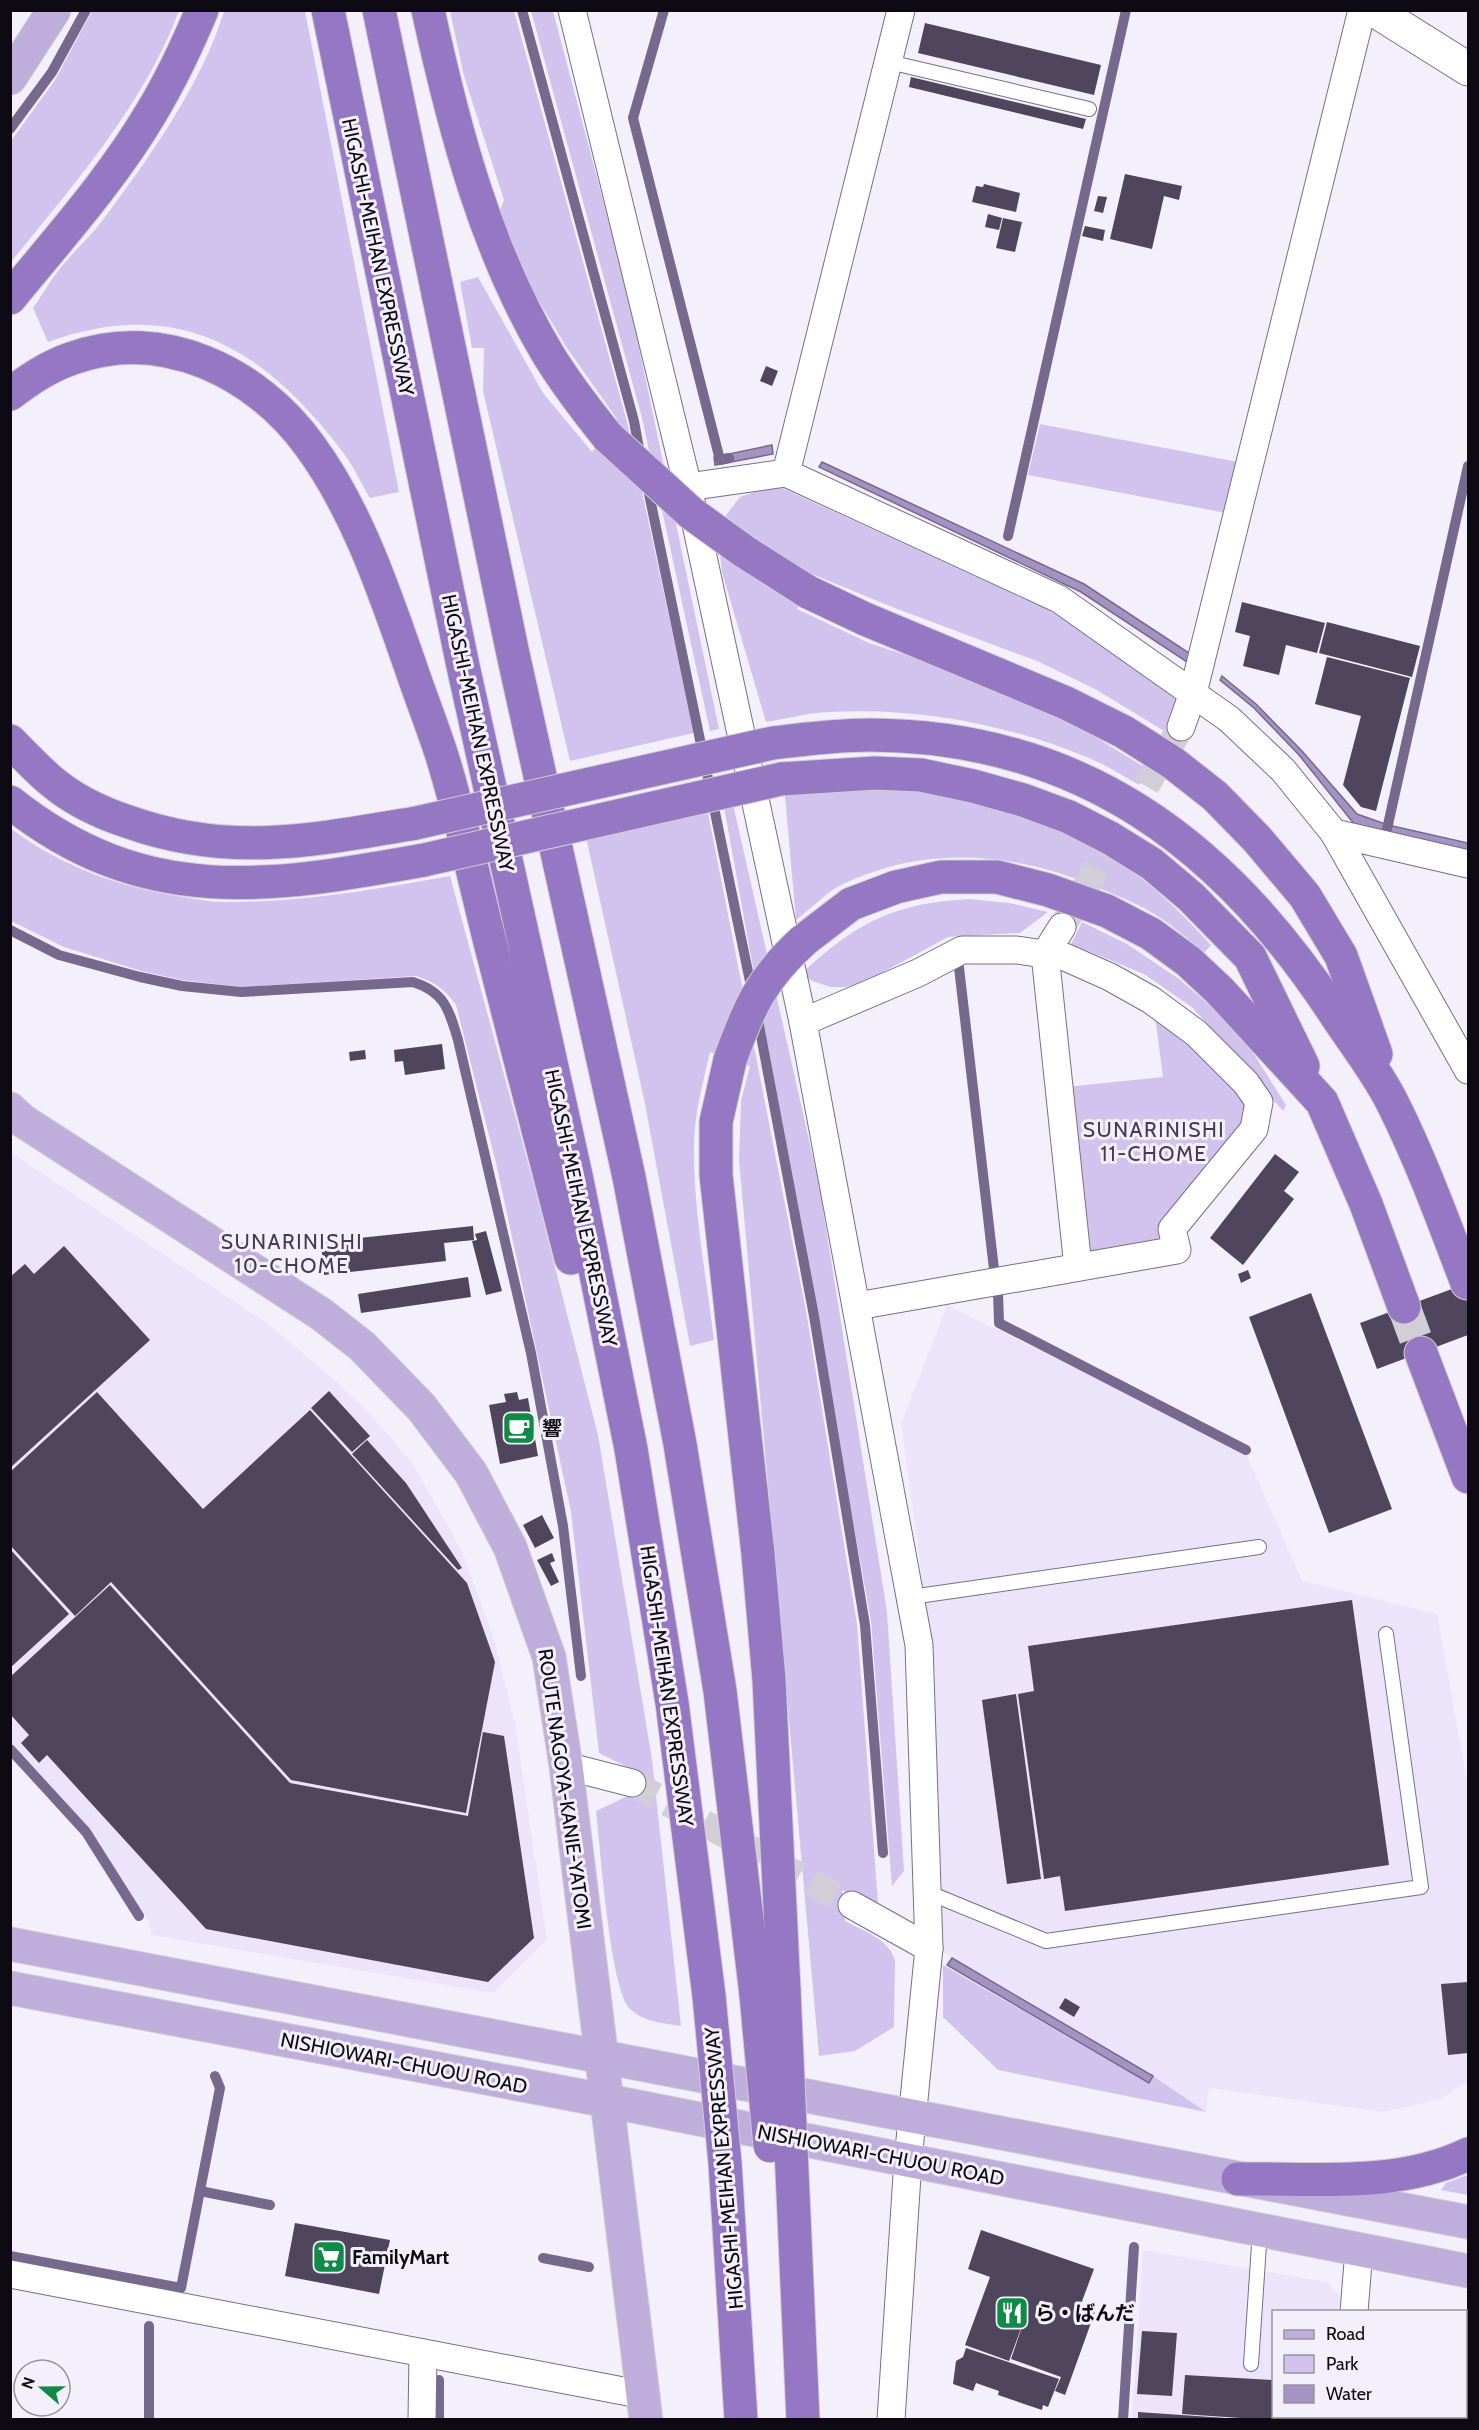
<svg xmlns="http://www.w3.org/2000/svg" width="1479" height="2430" font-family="Cabin,'Noto Sans JP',sans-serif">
<rect width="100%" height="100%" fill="#f4f0fb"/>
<g fill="#ece4fa">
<path d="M 10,1152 L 268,1324 L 337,1382 L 369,1413 L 412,1463 L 461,1549 L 493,1636 L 515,1723 L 547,1940 L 493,1993 L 151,1935 L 149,1923 L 92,1832 L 11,1741 Z"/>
<path d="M 947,1305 L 1245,1451 L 1302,1581 L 1437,1614 L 1468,1786 L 1468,2081 L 1440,2099 L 1384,2112 L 1209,2088 L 1206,2112 L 1153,2076 L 944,1953 L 932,1649 L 901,1424 Z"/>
<path d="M 1143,2250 L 1327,2282 L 1340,2297 L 1339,2311 L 1274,2312 L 1274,2416 L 1332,2417 L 1332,2419 L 1132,2420 Z"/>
</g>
<g fill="#d2c3ee">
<path d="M 92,11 L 179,11 C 143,106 74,184 11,262 L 11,141 L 55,80 Z"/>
<path d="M 224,11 L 305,11 L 399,492 L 370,498 C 361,483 353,465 342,451 C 264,348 177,295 48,342 L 33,308 C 43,294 51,279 62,266 C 76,249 92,235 105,217 C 149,158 203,82 224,11 Z"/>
<path d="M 450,11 L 514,11 L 627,422 L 694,733 L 570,761 L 483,391 L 484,348 L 472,348 L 460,282 L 478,277 L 543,393 L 592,452 L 617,419 L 567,348 L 528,283 L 499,213 L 504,200 L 464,76 Z"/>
<path d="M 531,11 L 553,11 L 628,295 L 719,729 L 710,731 L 642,418 Z"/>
<path d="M 1040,424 L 1238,462 L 1226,513 L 1028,475 Z"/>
<path d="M 782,488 L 1045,608 L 1154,674 L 1183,701 L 1169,734 L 1095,689 L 1037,661 L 892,607 L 812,574 L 797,609 L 869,643 L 957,672 L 1084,730 L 1149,770 L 1139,785 C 1123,776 1108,766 1091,759 C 1008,724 918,707 829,712 C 808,713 786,719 766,722 L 722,572 L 718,536 L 723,519 L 740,497 L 760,490 Z"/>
<path d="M 835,789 C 856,789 878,789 899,790 C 984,794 1065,825 1134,873 C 1162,893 1188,920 1211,945 L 1204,953 C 1192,942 1179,931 1165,921 C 1147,908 1125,899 1104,890 C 1020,853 929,843 843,884 C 826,892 811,909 796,920 L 785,796 Z"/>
<path d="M 733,804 L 819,1184 L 887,1612 L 904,1871 L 892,1886 L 871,1621 L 724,807 Z"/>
<path d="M 707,808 L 806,1311 L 857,1625 L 878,1903 L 873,1903 L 842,1890 L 845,1921 C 863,1931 889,1938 895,1961 L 894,2027 L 855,2051 L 819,2056 L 739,1160 L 741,1101 L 750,1066 L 710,1052 C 703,1082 695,1111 694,1143 C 693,1208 706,1275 714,1340 L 690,1346 L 644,1099 L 585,833 Z"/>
<path d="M 10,828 C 62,867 119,887 183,897 C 196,899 210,902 223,902 C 300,903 376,889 450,876 L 534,1185 L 598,1435 L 652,1759 L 681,2026 C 663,2023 644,2022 630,2009 C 610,1990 600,1845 596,1811 L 632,1794 L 631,1769 L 599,1753 L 571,1512 L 497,1167 L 456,1005 C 445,989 434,982 416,976 L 241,987 L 182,980 L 141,971 L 64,947 L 11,921 Z"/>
<path d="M 969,899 L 1009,903 L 1048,912 L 1020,933 L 948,937 L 865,982 L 846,987 L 830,987 L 810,980 L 803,972 C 857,922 895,903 969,899 Z"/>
<path d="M 1082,922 L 1127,944 L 1179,979 L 1238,1029 L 1286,1105 L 1283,1111 L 1193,1008 L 1144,974 L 1071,944 Z"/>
<path d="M 1154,1009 L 1247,1100 L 1244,1129 L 1163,1228 L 1157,1245 L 1095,1256 L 1083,1245 L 1066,1087 L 1163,1077 Z"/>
<path d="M 943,1965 L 1149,2083 L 1153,2076 L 1206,2112 L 998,2070 L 943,2017 Z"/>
<path d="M 1468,2175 L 1468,2195 L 1441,2190 L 1446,2183 Z"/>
</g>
<g fill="#a492c2" stroke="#77698e" stroke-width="1.5">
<path d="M 772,445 L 773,454 L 715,465 L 714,457 Z"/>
<path d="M 822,462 L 1084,584 L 1192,655 L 1187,662 L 1081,592 L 819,467 Z"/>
<path d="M 1222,676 L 1256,704 L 1302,751 L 1357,814 L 1388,825 L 1468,843 L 1468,850 L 1355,825 L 1299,755 L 1254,708 L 1220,680 Z"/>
<path d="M 952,1958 L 1153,2076 L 1149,2083 L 947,1965 Z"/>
</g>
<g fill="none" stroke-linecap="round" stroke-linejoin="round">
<g stroke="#77698e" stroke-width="10">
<path d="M 522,10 L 634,421 L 640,454"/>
<path d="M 664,10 L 633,118 L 719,456 L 720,460 L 729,458"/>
<path d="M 10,129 L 52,72 L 86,10"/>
<path d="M 647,484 L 752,991"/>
<path d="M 1008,536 L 1126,10"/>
<path d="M 1387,829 L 1468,466"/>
<path d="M 10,930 L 59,955 L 140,977 L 182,986 L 241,992 L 413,982 C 445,992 449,1010 458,1040 L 531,1353 L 563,1526 L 581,1676"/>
<path d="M 958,959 L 994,1269"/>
<path d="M 757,1015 L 814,1316 L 865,1625 L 883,1853"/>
<path d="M 998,1292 L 999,1323 L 1246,1450"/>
<path d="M 10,1749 L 86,1832 L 139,1916"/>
<path d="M 200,2191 L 270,2205"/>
<path d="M 10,2256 L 181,2288 L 220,2088 L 215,2076"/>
<path d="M 543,2258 L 589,2267"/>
<path d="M 149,2420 L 149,2326"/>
<path d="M 439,2420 L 439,2380"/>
<path d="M 1123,2420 L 1134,2247"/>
</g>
</g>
<g fill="#4f465d">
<path d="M 925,23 L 1101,65 L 1094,95 L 918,53 Z"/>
<path d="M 911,77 L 1086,119 L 1083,129 L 909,87 Z"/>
<path d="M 1125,174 L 1182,186 L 1179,200 L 1164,196 L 1152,249 L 1110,239 Z"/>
<path d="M 984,184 L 1020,193 L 1016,212 L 972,202 L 976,186 L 983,187 Z"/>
<path d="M 1098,196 L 1107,197 L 1103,213 L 1094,211 Z"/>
<path d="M 988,214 L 1002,218 L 999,230 L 985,227 Z"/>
<path d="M 1003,218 L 1022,222 L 1015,252 L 996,248 Z"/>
<path d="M 1085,226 L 1105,230 L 1103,241 L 1082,236 Z"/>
<path d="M 766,366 L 778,371 L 772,386 L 760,381 Z"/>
<path d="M 1242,602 L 1325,623 L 1317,653 L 1286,645 L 1279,675 L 1243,666 L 1250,636 L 1235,632 Z"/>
<path d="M 1327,622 L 1420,646 L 1412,677 L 1319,653 Z"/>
<path d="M 1327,657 L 1410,678 L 1376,811 L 1361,807 L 1343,785 L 1361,716 L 1315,704 Z"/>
<path d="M 442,1044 L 445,1069 L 405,1075 L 403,1061 L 395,1062 L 394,1050 Z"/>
<path d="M 365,1050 L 366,1059 L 350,1061 L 349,1052 Z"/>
<path d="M 1275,1154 L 1299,1172 L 1284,1191 L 1294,1199 L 1243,1265 L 1210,1238 Z"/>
<path d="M 473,1226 L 474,1240 L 444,1243 L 446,1261 L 324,1275 L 321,1242 Z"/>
<path d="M 486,1231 L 502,1291 L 486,1295 L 472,1241 L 477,1240 L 475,1234 Z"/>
<path d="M 64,1246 L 150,1340 L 10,1468 L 10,1277 L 25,1264 L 34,1274 Z"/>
<path d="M 1248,1270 L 1251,1278 L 1241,1283 L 1238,1274 Z"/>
<path d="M 468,1277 L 471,1297 L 361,1313 L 358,1294 Z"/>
<path d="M 1468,1283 L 1468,1335 L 1377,1369 L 1360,1323 Z"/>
<path d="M 1311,1293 L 1392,1509 L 1329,1533 L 1249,1317 Z"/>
<path d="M 329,1391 L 370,1436 L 352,1452 L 311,1408 Z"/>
<path d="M 97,1392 L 203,1509 L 310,1410 L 467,1583 L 495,1662 L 466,1813 L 291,1780 L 111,1582 L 75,1616 L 10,1545 L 10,1472 Z"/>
<path d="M 517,1392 L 519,1400 L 528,1398 L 538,1456 L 500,1464 L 489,1405 L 506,1402 L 504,1394 Z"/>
<path d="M 367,1440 L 406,1483 L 462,1568 L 458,1570 L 352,1454 Z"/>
<path d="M 542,1515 L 554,1538 L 535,1548 L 523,1525 Z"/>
<path d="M 10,1549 L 69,1614 L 10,1668 Z"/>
<path d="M 552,1553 L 555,1561 L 550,1563 L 559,1582 L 551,1586 L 537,1560 Z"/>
<path d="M 110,1585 L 290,1783 L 468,1816 L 483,1732 L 504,1736 L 534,1938 L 488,1982 L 206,1929 L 47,1755 L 39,1763 L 21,1743 L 29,1735 L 10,1714 L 10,1677 Z"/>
<path d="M 1352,1600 L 1389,1865 L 1065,1911 L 1060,1876 L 1044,1879 L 1018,1694 L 1034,1691 L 1028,1646 Z"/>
<path d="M 1016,1694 L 1041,1879 L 1007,1884 L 982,1700 Z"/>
<path d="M 1468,1982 L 1468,2053 L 1448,2055 L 1441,1984 Z"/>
<path d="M 1065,1998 L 1080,2007 L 1074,2017 L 1059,2008 Z"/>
<path d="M 295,2223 L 390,2240 L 379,2294 L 285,2276 Z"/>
<path d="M 981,2230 L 1094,2269 L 1081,2304 L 1096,2309 L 1065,2395 L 1055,2391 L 1061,2377 L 1011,2359 L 1026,2315 L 1009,2361 L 965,2345 L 990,2277 L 968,2269 Z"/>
<path d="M 1142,2331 L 1177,2333 L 1172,2396 L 1137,2394 Z"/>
<path d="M 966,2348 L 1059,2379 L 1048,2407 L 1043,2405 L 1042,2410 L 998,2395 L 999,2391 L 976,2383 L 973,2391 L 953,2384 L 956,2361 L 963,2357 Z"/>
<path d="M 1185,2375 L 1274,2380 L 1274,2416 L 1310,2416 L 1310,2420 L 1269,2420 L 1182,2414 Z"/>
<path d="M 1138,2412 L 1225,2418 L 1225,2420 L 1138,2420 Z"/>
</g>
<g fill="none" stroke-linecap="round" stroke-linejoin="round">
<g stroke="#d2ced8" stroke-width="27" stroke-dasharray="27 14" stroke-linecap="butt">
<path d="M 1062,927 L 1181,727"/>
<path d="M 632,1783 L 852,1905"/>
</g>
<path stroke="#d2ced8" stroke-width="33" stroke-dasharray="33 16" stroke-linecap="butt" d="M 1404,1307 L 1421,1353"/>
<defs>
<g id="service">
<path d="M 889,62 L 1089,109"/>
<path d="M 911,1597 L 1259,1547"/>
<path d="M 927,1892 L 1046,1941 L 1421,1887 L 1386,1634"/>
<path d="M 1251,2364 L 1260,2230"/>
</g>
<g id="minor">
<path d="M 572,10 L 688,487 L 803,1022 L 919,1645 L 929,1948 L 908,2160 L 891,2420"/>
<path d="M 786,473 L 1059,599 L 1229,719 L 1283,770 L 1334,833 L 1468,864"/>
<path d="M 688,487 L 786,473 L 901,10"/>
<path d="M 1181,727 L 1193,693 L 1362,10"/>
<path d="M 1334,833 L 1468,1070"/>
<path d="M 1062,927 L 1045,954 L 1078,1267"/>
<path d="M 803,1022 L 918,973 L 962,950 L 1017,950 L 1065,957 L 1110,977 L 1151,1000 L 1196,1033 L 1246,1083 L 1259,1102 L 1254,1129 L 1172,1229 L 1177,1250 L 857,1306"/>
<path d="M 566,1766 L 632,1783"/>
<path d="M 852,1905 L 929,1948"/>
<path d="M 10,2274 L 644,2395"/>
<path d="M 1354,2312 L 1359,2250"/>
<path d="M 422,2420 L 423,2353"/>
<path d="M 1347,2420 L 1347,2416"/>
</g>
<path id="tertiary" d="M 1374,10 L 1468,69"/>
<g id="primary">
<path d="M 10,78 L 54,10"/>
<path d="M 10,1109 L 23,1121 L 321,1314 L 362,1346 L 422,1408 L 471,1473 L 510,1547 L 549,1657 L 566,1766 L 646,2420"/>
<path d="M 10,1944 L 1468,2222"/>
<path d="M 10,1988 L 608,2101 L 1468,2271"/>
</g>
<g id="motorway">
<path d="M 328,10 L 463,666 L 577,1180 L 631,1449 L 672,1703 L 709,1996"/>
<path d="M 379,10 L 513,654 L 629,1177 L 680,1444 L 720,1691 L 756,1995"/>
<path d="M 428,10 C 454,129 486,251 549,356 C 567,385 587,411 608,437"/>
<path d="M 10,298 C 59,238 112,179 151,113 C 171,80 187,46 202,10"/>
<path d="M 10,394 C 30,379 49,366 73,358 C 162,326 257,372 310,446 C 357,510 384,591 410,665 C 420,695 432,725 442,756 C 462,820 476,888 493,954 C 519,1056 545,1157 571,1258"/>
<path d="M 808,592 L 865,619 L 1066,703 L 1124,732 L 1173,763 L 1215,796 L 1257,839 L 1305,896 L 1341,956 L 1376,1054"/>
<path d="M 10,741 C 23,754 36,768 50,780 C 72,799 101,813 129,822 C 230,858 314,840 416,823"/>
<path d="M 773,743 C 805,739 838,735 870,735 C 1080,736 1224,844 1335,1014 C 1354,1043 1378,1073 1393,1104 C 1422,1162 1444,1223 1467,1283"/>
<path d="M 781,779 L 875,773 L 921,775 L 973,786 L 1023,800 L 1069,817 L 1110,838 L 1152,864 L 1191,897 L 1250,957 L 1303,1066"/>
<path d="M 10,802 C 144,909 269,888 424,860"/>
<path d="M 804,940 L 851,904 L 896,887 L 941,877 L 997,877 L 1048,890 L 1107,911 L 1151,934 L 1188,961 L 1220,991 L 1322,1102 L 1366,1204 L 1404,1307"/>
<path d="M 730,1060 L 716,1122 L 716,1175 L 758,1554 L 769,1680 L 784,1990"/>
<path d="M 1421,1353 L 1468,1477"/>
<path d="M 1238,2179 C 1314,2178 1398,2188 1468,2154"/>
</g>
</defs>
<use href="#service" stroke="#786f88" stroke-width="16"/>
<use href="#minor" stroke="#786f88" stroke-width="29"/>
<use href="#tertiary" stroke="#786f88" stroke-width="35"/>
<use href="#primary" stroke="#cfced0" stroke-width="35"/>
<use href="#motorway" stroke="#cfced0" stroke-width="35"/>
<use href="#service" stroke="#fff" stroke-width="14"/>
<use href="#minor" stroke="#fff" stroke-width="27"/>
<use href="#tertiary" stroke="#fff" stroke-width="33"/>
<use href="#primary" stroke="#bfaddb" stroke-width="33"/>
<use href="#motorway" stroke="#9577c3" stroke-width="33"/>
<defs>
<g id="motorway-bridge">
<path d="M 608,437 L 691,513 L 745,552 L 808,592"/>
<path d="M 416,823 L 773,743"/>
<path d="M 424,860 L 781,779"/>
<path d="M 730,1060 C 749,1007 761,979 804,940"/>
<path d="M 784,1990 L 803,2420"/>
<path d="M 756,1995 L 770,2146"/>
<path d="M 709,1996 L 725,2163 L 741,2420"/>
</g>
</defs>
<use href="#motorway-bridge" stroke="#cfced0" stroke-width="35" stroke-linecap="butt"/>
<use href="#motorway-bridge" stroke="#9577c3" stroke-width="33"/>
</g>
<defs>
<symbol id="cafe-square" viewBox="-11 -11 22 22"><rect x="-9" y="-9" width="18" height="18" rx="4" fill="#108b46" stroke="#f4f0fb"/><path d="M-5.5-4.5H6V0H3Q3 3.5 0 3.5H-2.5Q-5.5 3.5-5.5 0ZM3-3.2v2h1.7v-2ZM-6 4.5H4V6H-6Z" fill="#fff"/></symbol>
<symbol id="supermarket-square" viewBox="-11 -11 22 22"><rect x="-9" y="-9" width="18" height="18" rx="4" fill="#108b46" stroke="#f4f0fb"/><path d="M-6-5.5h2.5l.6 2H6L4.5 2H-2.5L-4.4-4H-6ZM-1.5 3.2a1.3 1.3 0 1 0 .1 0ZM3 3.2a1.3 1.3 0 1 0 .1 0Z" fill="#fff"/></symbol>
<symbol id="restaurant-square" viewBox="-11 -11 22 22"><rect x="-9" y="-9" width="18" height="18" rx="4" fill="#108b46" stroke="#f4f0fb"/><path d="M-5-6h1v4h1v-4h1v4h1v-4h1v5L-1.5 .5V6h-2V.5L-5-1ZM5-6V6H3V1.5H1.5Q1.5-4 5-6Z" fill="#fff"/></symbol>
</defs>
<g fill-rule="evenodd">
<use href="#cafe-square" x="500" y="1409" width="38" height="38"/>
<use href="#supermarket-square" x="310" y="2238" width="38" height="38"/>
<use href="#restaurant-square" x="993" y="2294" width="38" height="38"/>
</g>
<g text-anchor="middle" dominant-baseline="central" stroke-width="6" stroke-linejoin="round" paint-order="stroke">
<g font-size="20" fill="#0e0a13" stroke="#f4f0fb">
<text transform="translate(378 257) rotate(78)">HIGASHI-MEIHAN EXPRESSWAY</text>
<text transform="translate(478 733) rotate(78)">HIGASHI-MEIHAN EXPRESSWAY</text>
<text transform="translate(581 1208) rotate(78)">HIGASHI-MEIHAN EXPRESSWAY</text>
<text transform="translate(667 1686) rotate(82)">HIGASHI-MEIHAN EXPRESSWAY</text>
<text transform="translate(565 1789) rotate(82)">ROUTE NAGOYA-KANIE-YATOMI</text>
<text transform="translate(404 2063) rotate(11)">NISHIOWARI-CHUOU ROAD</text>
<text transform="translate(881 2155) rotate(11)">NISHIOWARI-CHUOU ROAD</text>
<text transform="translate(724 2168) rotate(-95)">HIGASHI-MEIHAN EXPRESSWAY</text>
</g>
<g font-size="20" font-weight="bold" fill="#0e0a13" stroke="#f4f0fb" text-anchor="start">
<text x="542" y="1428">響</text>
<text x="352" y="2257">FamilyMart</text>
<text x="1035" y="2313">ら・ばんだ</text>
</g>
<g font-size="21" letter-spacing="1.5" fill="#433b51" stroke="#f4f0fb">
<text x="1154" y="1129">SUNARINISHI<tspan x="1154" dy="24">11-CHOME</tspan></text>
<text x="292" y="1241">SUNARINISHI<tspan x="292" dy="24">10-CHOME</tspan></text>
</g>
</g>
<rect width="1479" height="2430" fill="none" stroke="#0e0a13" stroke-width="24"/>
<rect x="1272" y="2310" width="195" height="108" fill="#f4f0fb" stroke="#98949e" stroke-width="1.5"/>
<rect x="1284" y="2330" width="30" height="9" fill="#bfaddb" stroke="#98949e" stroke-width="1.5"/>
<text x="1326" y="2340" font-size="18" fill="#0e0a13">Road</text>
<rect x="1284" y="2355" width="30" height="18" fill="#d2c3ee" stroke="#98949e" stroke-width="1.5"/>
<text x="1326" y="2370" font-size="18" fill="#0e0a13">Park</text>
<rect x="1284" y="2385" width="30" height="18" fill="#a492c2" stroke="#98949e" stroke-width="1.5"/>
<text x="1326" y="2400" font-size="18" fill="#0e0a13">Water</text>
<g transform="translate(42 2388) rotate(290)"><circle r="28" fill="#f4f0fb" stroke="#98949e" stroke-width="1.5"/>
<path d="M0-4.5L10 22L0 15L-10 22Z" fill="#108b46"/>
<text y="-9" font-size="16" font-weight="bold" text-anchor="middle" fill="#0e0a13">N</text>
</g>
</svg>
